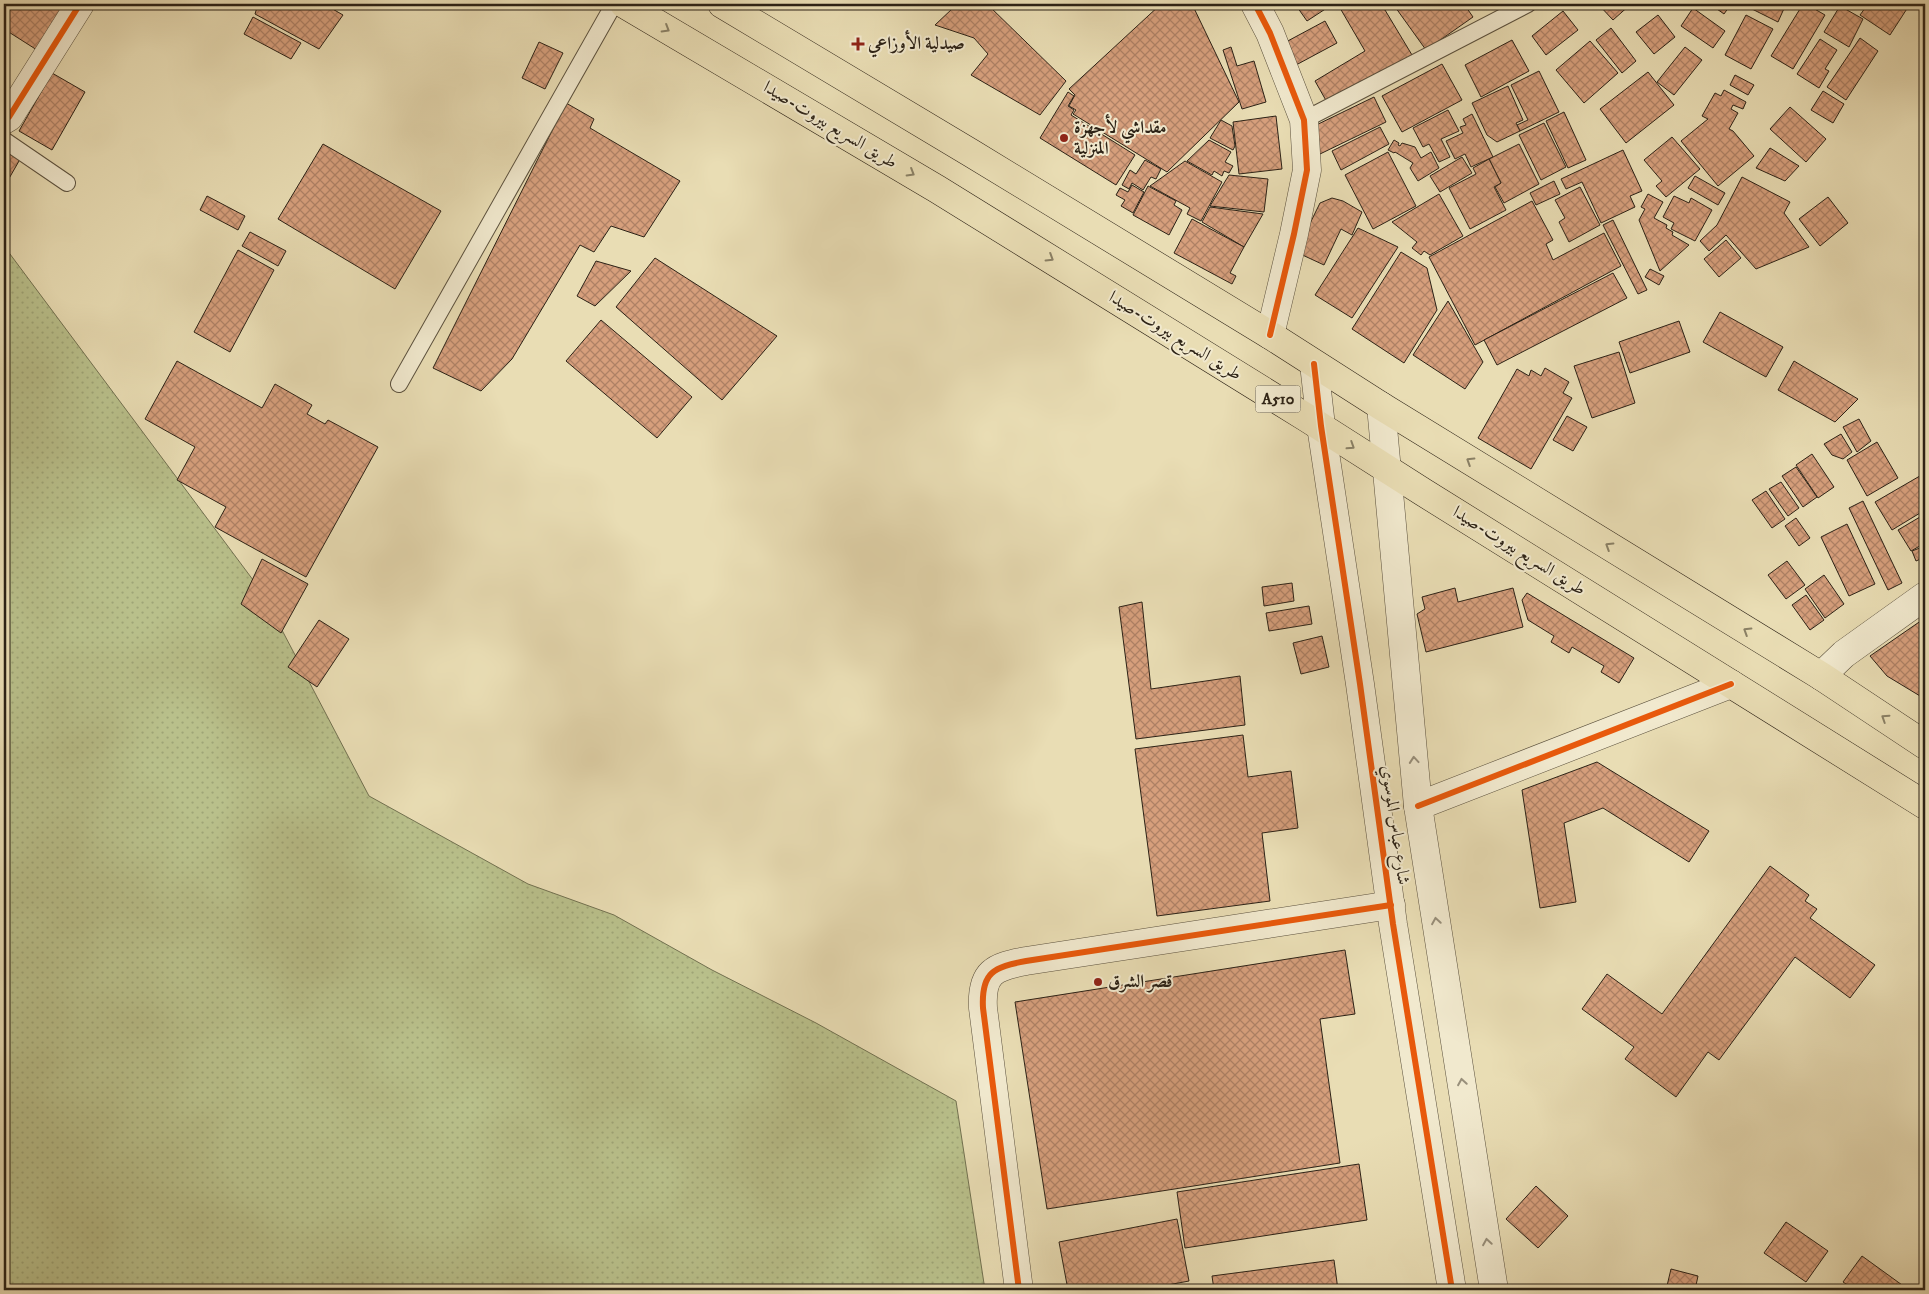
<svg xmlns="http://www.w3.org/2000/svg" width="1929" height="1294" font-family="'IM FELL DW Pica',Amiri,serif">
<defs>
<pattern id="grass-dots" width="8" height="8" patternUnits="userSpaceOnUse" patternTransform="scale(1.25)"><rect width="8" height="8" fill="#b9c08b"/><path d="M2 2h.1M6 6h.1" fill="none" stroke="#9fa577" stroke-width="1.8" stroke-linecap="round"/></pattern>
<pattern id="building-cross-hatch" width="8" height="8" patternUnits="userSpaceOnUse" patternTransform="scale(1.25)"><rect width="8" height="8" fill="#d69f7c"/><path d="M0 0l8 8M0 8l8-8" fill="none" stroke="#ae8165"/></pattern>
</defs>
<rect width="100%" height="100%" fill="#e9ddb4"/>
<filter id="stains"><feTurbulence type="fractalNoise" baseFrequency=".004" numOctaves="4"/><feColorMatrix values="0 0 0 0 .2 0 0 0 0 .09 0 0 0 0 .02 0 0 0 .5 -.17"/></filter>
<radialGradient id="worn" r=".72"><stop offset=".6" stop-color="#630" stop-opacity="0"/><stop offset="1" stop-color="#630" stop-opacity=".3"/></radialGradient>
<path fill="url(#grass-dots)" stroke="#727150" d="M 4,246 L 262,592 L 369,796 L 528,884 L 614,915 L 712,970 L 816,1023 L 956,1101 L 985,1290 L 4,1290 Z"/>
<g fill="url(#building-cross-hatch)" stroke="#2c2216">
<path d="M 4,4 L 66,4 L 37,50 L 4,29 Z"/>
<path d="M 258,4 L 324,4 L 343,15 L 319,49 L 255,14 Z"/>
<path d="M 949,4 L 987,4 L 1066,81 L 1040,115 L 971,75 L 988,54 L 974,38 L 935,25 L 953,8 Z"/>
<path d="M 1161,4 L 1192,4 L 1239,102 L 1167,172 L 1073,114 L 1076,110 L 1069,106 L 1075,95 L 1069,89 Z"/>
<path d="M 1295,4 L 1333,4 L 1307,21 Z"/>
<path d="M 1347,4 L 1375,4 L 1385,10 L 1412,55 L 1328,104 L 1315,81 L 1365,51 L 1340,8 Z"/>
<path d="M 1393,4 L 1464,4 L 1473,17 L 1426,50 Z"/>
<path d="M 1598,4 L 1631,4 L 1613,20 Z"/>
<path d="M 1710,4 L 1731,4 L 1724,14 Z"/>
<path d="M 1755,4 L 1786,4 L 1778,22 L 1752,9 Z"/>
<path d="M 1803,4 L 1806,4 L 1825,15 L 1793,69 L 1771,56 Z"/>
<path d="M 1868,4 L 1910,4 L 1890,35 L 1860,15 Z"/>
<path d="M 1840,6 L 1863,19 L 1849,47 L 1824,32 Z"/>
<path d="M 1693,8 L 1725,31 L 1713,48 L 1681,26 Z"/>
<path d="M 1563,11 L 1578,30 L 1546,55 L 1532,36 Z"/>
<path d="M 1658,15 L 1675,37 L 1654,54 L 1636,32 Z"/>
<path d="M 1746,15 L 1773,29 L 1751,69 L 1725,55 Z"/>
<path d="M 253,17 L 301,43 L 291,59 L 244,34 Z"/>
<path d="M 1325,21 L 1337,43 L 1296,65 L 1284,43 Z"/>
<path d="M 1611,28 L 1636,61 L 1622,73 L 1596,40 Z"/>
<path d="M 1860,38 L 1878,51 L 1846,100 L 1827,87 Z"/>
<path d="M 1820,39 L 1837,50 L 1825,69 L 1829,71 L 1819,88 L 1797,74 Z"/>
<path d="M 1512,40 L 1529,71 L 1481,97 L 1465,65 Z"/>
<path d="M 1590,41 L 1618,73 L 1584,103 L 1556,70 Z"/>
<path d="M 539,42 L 563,53 L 545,89 L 522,78 Z"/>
<path d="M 1231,47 L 1237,66 L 1254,61 L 1266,102 L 1242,109 L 1223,50 Z"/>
<path d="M 1685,47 L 1702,60 L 1674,95 L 1657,82 Z"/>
<path d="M 1442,64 L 1462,100 L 1402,132 L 1382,96 Z"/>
<path d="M 1539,71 L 1559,112 L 1520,131 L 1517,125 L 1528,120 L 1511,85 Z"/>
<path d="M 1648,72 L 1674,105 L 1626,143 L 1600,109 Z"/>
<path d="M 52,73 L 85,92 L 52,150 L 19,131 Z"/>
<path d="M 1735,75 L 1754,85 L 1748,95 L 1730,85 Z"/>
<path d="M 1508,86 L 1523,120 L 1516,123 L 1520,131 L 1497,142 L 1487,135 L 1472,103 Z"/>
<path d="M 1724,90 L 1746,102 L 1743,109 L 1733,105 L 1731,109 L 1738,113 L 1729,129 L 1733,131 L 1754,156 L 1718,186 L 1681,141 L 1708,119 L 1702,116 L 1715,93 L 1721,96 Z"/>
<path d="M 1823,91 L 1844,104 L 1833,123 L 1811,110 Z"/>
<path d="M 1068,92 L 1074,96 L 1068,106 L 1074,110 L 1071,115 L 1135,155 L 1116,185 L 1040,138 Z"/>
<path d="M 1374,97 L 1386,122 L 1320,154 L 1308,129 Z"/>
<path d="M 566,103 L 594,119 L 590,128 L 680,181 L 644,237 L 611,226 L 594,252 L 580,245 L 512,359 L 481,391 L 433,368 Z"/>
<path d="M 1790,107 L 1826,139 L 1806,162 L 1770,129 Z"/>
<path d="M 1448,110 L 1459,131 L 1441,139 L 1450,157 L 1439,162 L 1429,144 L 1423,147 L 1413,128 Z"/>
<path d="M 1564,112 L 1586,160 L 1568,168 L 1546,121 Z"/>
<path d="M 1472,114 L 1493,157 L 1471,167 L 1465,154 L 1455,159 L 1446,141 L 1463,133 L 1460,127 L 1466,125 L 1463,119 Z"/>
<path d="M 1276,116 L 1282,169 L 1239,174 L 1233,122 Z"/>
<path d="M 1221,120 L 1232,126 L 1235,146 L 1233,150 L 1210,138 Z"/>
<path d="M 1544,123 L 1566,167 L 1541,180 L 1519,135 Z"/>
<path d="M 1380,127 L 1389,144 L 1341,170 L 1332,151 Z"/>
<path d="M 1672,137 L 1700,169 L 1666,197 L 1656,186 L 1662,181 L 1644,160 Z"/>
<path d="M 1209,140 L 1231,152 L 1225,162 L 1233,166 L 1229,173 L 1224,171 L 1222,176 L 1214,171 L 1212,175 L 1187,161 Z"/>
<path d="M 1394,140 L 1399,143 L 1398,145 L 1400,146 L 1402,143 L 1415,147 L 1421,158 L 1431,152 L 1439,168 L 1418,181 L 1410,168 L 1413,163 L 1395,152 L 1394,153 L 1388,150 Z"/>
<path d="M 4,144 L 23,154 L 7,182 L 4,180 Z"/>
<path d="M 323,144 L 441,211 L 395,289 L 278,219 Z"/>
<path d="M 1519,144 L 1539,184 L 1504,203 L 1495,187 L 1501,183 L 1489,159 Z"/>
<path d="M 1770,148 L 1799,166 L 1785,181 L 1756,168 Z"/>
<path d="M 1623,150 L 1642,191 L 1630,196 L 1635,207 L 1601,223 L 1582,182 L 1566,189 L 1561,179 Z"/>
<path d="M 1388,152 L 1416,206 L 1373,229 L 1345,175 Z"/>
<path d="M 1462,157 L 1472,173 L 1440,192 L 1430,176 Z"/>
<path d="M 1489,159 L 1501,183 L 1494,187 L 1506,210 L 1470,229 L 1449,188 L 1476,174 L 1473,168 Z"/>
<path d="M 1145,160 L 1161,169 L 1156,179 L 1151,177 L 1143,190 L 1132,183 L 1129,189 L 1122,185 L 1130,170 L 1136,174 Z"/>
<path d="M 1185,161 L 1222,182 L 1201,221 L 1187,214 L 1190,208 L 1150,186 Z"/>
<path d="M 1229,175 L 1268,179 L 1264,212 L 1210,206 Z"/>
<path d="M 1695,176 L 1725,193 L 1718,205 L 1688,188 Z"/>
<path d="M 1742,177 L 1790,202 L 1784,213 L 1809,247 L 1756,269 L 1726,235 L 1709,251 L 1700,241 L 1717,225 Z"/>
<path d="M 1554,181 L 1560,194 L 1536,205 L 1530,193 Z"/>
<path d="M 1132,185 L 1144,192 L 1133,213 L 1121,206 L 1125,200 L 1116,195 L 1120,188 L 1128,192 Z"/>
<path d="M 1148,186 L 1176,201 L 1174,205 L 1182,210 L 1169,235 L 1133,215 Z"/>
<path d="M 1580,187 L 1600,225 L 1569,242 L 1559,222 L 1565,218 L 1555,200 Z"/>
<path d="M 1439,194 L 1463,236 L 1430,255 L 1424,251 L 1421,255 L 1412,248 L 1417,242 L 1392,222 Z"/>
<path d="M 1648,194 L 1663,202 L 1654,218 L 1667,225 L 1666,228 L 1673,232 L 1672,235 L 1689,245 L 1660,271 L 1639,220 L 1645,209 L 1641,207 Z"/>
<path d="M 207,196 L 245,216 L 238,230 L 200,210 Z"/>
<path d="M 1674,196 L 1689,203 L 1691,198 L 1712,210 L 1695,241 L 1671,229 L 1674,223 L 1663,217 Z"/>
<path d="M 1828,197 L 1848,223 L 1820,246 L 1799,219 Z"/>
<path d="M 1332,198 L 1343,201 L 1362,212 L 1352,235 L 1341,229 L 1324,265 L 1296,252 L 1320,203 Z"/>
<path d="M 1532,201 L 1553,240 L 1546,244 L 1553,260 L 1604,233 L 1621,266 L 1475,345 L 1429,257 Z"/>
<path d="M 1210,207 L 1263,214 L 1244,247 L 1202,222 Z"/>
<path d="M 1192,219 L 1244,247 L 1230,273 L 1236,276 L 1232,284 L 1174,253 Z"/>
<path d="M 1613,220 L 1647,290 L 1638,294 L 1603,225 Z"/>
<path d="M 1358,228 L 1398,247 L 1352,318 L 1315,295 Z"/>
<path d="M 250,232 L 286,251 L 278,266 L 242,246 Z"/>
<path d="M 1726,240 L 1741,258 L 1719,277 L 1704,259 Z"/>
<path d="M 238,250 L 274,270 L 230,352 L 194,332 Z"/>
<path d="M 1401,252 L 1427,268 L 1437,310 L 1404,363 L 1352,329 Z"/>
<path d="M 655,258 L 777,336 L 722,400 L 616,307 Z"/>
<path d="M 596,261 L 631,271 L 595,306 L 577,296 Z"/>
<path d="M 1650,269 L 1664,276 L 1659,285 L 1645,277 Z"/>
<path d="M 1613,273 L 1627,298 L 1497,365 L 1484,340 Z"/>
<path d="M 1448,301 L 1483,362 L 1465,389 L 1413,355 Z"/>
<path d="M 1720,312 L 1783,347 L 1766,377 L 1703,342 Z"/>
<path d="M 601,320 L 692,397 L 657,438 L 566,361 Z"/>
<path d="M 1679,321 L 1690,352 L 1630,373 L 1619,342 Z"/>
<path d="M 1619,352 L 1635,403 L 1592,418 L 1574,366 Z"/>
<path d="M 177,361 L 262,408 L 275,384 L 312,405 L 307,414 L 325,424 L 328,420 L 378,447 L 306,577 L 215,527 L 226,507 L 177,480 L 195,447 L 145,419 Z"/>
<path d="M 1794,361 L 1858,399 L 1835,422 L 1778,390 Z"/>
<path d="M 1545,368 L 1569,382 L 1563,393 L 1572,398 L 1531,469 L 1478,438 L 1517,369 L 1529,376 L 1531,370 L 1541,376 Z"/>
<path d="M 1567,416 L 1587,427 L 1573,451 L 1553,440 Z"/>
<path d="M 1859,419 L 1871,441 L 1857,452 L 1843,427 Z"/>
<path d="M 1841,434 L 1852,452 L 1843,459 L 1832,455 L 1824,444 Z"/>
<path d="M 1877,442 L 1898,478 L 1867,496 L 1847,460 Z"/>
<path d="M 1812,454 L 1834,487 L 1818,498 L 1796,465 Z"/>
<path d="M 1796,467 L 1817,497 L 1803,507 L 1782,476 Z"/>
<path d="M 1925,473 L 1925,510 L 1892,530 L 1875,502 Z"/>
<path d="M 1781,482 L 1799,508 L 1788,516 L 1769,489 Z"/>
<path d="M 1766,491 L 1785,519 L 1772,528 L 1752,500 Z"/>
<path d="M 1863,501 L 1902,583 L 1888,590 L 1849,508 Z"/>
<path d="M 1925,514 L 1925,543 L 1911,551 L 1898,530 Z"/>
<path d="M 1796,518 L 1810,538 L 1799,546 L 1785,526 Z"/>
<path d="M 1847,524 L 1875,584 L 1849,596 L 1821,537 Z"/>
<path d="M 1925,546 L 1925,557 L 1916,561 L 1912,551 Z"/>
<path d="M 262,559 L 308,584 L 281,633 L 241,604 Z"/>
<path d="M 1787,561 L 1805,585 L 1786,599 L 1768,575 Z"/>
<path d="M 1824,575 L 1844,604 L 1825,618 L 1805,589 Z"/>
<path d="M 1292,583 L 1294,601 L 1264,606 L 1262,587 Z"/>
<path d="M 1455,588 L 1458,602 L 1513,588 L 1523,627 L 1426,652 L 1417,614 L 1425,609 L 1422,597 Z"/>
<path d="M 1527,593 L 1634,658 L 1619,683 L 1601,672 L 1604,666 L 1572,647 L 1569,653 L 1551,642 L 1554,636 L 1528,620 L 1522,600 Z"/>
<path d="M 1806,595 L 1824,620 L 1810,630 L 1792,605 Z"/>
<path d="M 1142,602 L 1151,689 L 1240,676 L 1245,725 L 1136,739 L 1119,607 Z"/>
<path d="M 1309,606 L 1312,624 L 1269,631 L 1266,613 Z"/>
<path d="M 1925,618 L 1925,699 L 1887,676 L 1870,656 Z"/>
<path d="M 319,620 L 349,639 L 317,687 L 288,667 Z"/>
<path d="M 1322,636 L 1329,667 L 1301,674 L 1293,643 Z"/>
<path d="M 1243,735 L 1248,777 L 1291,771 L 1298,828 L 1262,833 L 1270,901 L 1157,916 L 1135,749 Z"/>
<path d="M 1597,762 L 1709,831 L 1689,862 L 1603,808 L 1564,823 L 1576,902 L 1540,908 L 1522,790 Z"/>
<path d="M 1770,866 L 1809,895 L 1805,901 L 1817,909 L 1810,918 L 1875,965 L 1850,998 L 1795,957 L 1719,1060 L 1708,1052 L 1676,1097 L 1625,1059 L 1634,1047 L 1582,1009 L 1607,974 L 1662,1014 Z"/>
<path d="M 1345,950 L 1355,1014 L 1320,1019 L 1340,1163 L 1047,1209 L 1015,1002 Z"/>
<path d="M 1359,1164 L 1367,1220 L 1185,1248 L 1177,1192 Z"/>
<path d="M 1536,1186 L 1568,1216 L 1538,1248 L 1506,1219 Z"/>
<path d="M 1177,1219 L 1189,1281 L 1141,1290 L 1068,1290 L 1059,1242 Z"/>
<path d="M 1786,1222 L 1828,1251 L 1806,1282 L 1764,1253 Z"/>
<path d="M 1862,1256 L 1909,1290 L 1855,1290 L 1843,1282 Z"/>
<path d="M 1334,1260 L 1338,1290 L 1214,1290 L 1212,1276 Z"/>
<path d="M 1671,1269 L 1698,1276 L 1695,1290 L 1666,1290 Z"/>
</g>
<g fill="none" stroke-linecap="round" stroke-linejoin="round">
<defs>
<g id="service">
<path d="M 1304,120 L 1528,4"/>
<path d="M 4,140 L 67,183"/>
<path d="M 399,384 L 614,4"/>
</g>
<g id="minor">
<path d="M 1255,4 L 1270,33 L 1304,120 L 1307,170 L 1294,234 L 1270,335"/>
<path d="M 4,120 L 9,117 L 19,101 L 80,4"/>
<path d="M 1821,676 L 1844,654 L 1925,596"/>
<path d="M 1418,806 L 1731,684"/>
<path d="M 1019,1290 L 983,1008 C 981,972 994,967 1026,961 L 1391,905"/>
</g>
<g id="tertiary">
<path d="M 1314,364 L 1321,426 L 1360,684 L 1393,924 L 1452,1290"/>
<path d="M 1381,406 L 1418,806 L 1494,1290"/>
</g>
<g id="trunk">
<path d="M 624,4 L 937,189 L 1307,418 L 1423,492 L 1925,805"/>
<path d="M 722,4 L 971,153 L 1270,335 L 1381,406 L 1821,676 L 1925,745"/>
</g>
</defs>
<use href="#service" stroke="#5b513e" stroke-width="18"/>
<use href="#minor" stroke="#5b513e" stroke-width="29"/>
<use href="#tertiary" stroke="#5b513e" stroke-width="29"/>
<use href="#trunk" stroke="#2c2216" stroke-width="29"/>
<use href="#service" stroke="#f1e9ce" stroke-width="16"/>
<use href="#minor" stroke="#f1e9ce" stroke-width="28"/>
<use href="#tertiary" stroke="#f1e9ce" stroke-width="28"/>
<use href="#trunk" stroke="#e9ddb4" stroke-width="28"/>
<defs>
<g id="cycleway">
<path d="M 1255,4 L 1270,33 L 1304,120 L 1307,170 L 1294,234 L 1270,335"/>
<path d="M 4,120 L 9,117 L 19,101 L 80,4"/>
<path d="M 1314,364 L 1321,426 L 1360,684 L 1393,924 L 1452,1290"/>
<path d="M 1418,806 L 1731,684"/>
<path d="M 1019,1290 L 983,1008 C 981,972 994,967 1026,961 L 1391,905"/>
</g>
</defs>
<use href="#cycleway" stroke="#f1e9ce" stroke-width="9"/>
<use href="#cycleway" stroke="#e8590c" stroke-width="6"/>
</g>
<defs><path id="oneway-chevron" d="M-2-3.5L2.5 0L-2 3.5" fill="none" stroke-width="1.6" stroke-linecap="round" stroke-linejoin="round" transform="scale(1.25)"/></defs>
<g stroke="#8a8065">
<use href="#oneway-chevron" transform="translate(666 29) rotate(31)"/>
<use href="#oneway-chevron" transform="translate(911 173) rotate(31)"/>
<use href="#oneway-chevron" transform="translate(1050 258) rotate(32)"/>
<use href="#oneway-chevron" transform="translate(1351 446) rotate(33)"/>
<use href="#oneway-chevron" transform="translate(1470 461) rotate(-148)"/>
<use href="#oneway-chevron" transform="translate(1609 546) rotate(-148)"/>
<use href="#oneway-chevron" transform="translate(1747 631) rotate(-148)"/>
<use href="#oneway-chevron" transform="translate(1885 718) rotate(-147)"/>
</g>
<g stroke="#988f7b">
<use href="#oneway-chevron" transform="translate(1414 760) rotate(-95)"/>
<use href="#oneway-chevron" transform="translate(1436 921) rotate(-99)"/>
<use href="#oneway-chevron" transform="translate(1462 1082) rotate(-99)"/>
<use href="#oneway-chevron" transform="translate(1487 1242) rotate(-99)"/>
</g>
<g fill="#8f2418" stroke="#f1e9ce" stroke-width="2">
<path d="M855.5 36.5h5v5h5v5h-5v5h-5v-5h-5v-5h5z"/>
<circle cx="1064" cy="138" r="5"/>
<circle cx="1098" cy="982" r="5"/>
</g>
<g text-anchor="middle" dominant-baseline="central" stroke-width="4" stroke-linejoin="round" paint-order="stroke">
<rect fill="#f1e9ce" stroke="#675e4d" stroke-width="1" x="1255.5" y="385.5" width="45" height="27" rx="4"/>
<g font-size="16" font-weight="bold" fill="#2c2216">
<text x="1278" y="399">A510</text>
</g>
<g font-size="18" font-weight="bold" fill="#2c2216" stroke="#f1e9ce" text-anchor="start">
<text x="868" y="44">صيدلية الأوزاعي</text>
<text x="1074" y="128">مقداشي لأجهزة<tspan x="1074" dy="21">المنزلية</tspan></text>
<text x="1108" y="982">قصر الشرق</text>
</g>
<g font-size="18" fill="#2c2216" stroke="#f1e9ce">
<text transform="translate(830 125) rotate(31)">طريق السريع بيروت-صيدا</text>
<text transform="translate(1175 336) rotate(32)">طريق السريع بيروت-صيدا</text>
<text transform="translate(1519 551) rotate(32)">طريق السريع بيروت-صيدا</text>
<text transform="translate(1395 825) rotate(82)">شارع عباس الموسوي</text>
</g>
</g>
<rect width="1929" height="1294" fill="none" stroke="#e9ddb4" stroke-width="20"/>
<rect x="5" y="5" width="1919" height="1284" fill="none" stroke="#2c2216" stroke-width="2.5"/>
<rect x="10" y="10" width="1909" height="1274" fill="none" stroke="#2c2216"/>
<rect width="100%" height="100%" filter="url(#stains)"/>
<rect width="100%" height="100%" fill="url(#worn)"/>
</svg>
